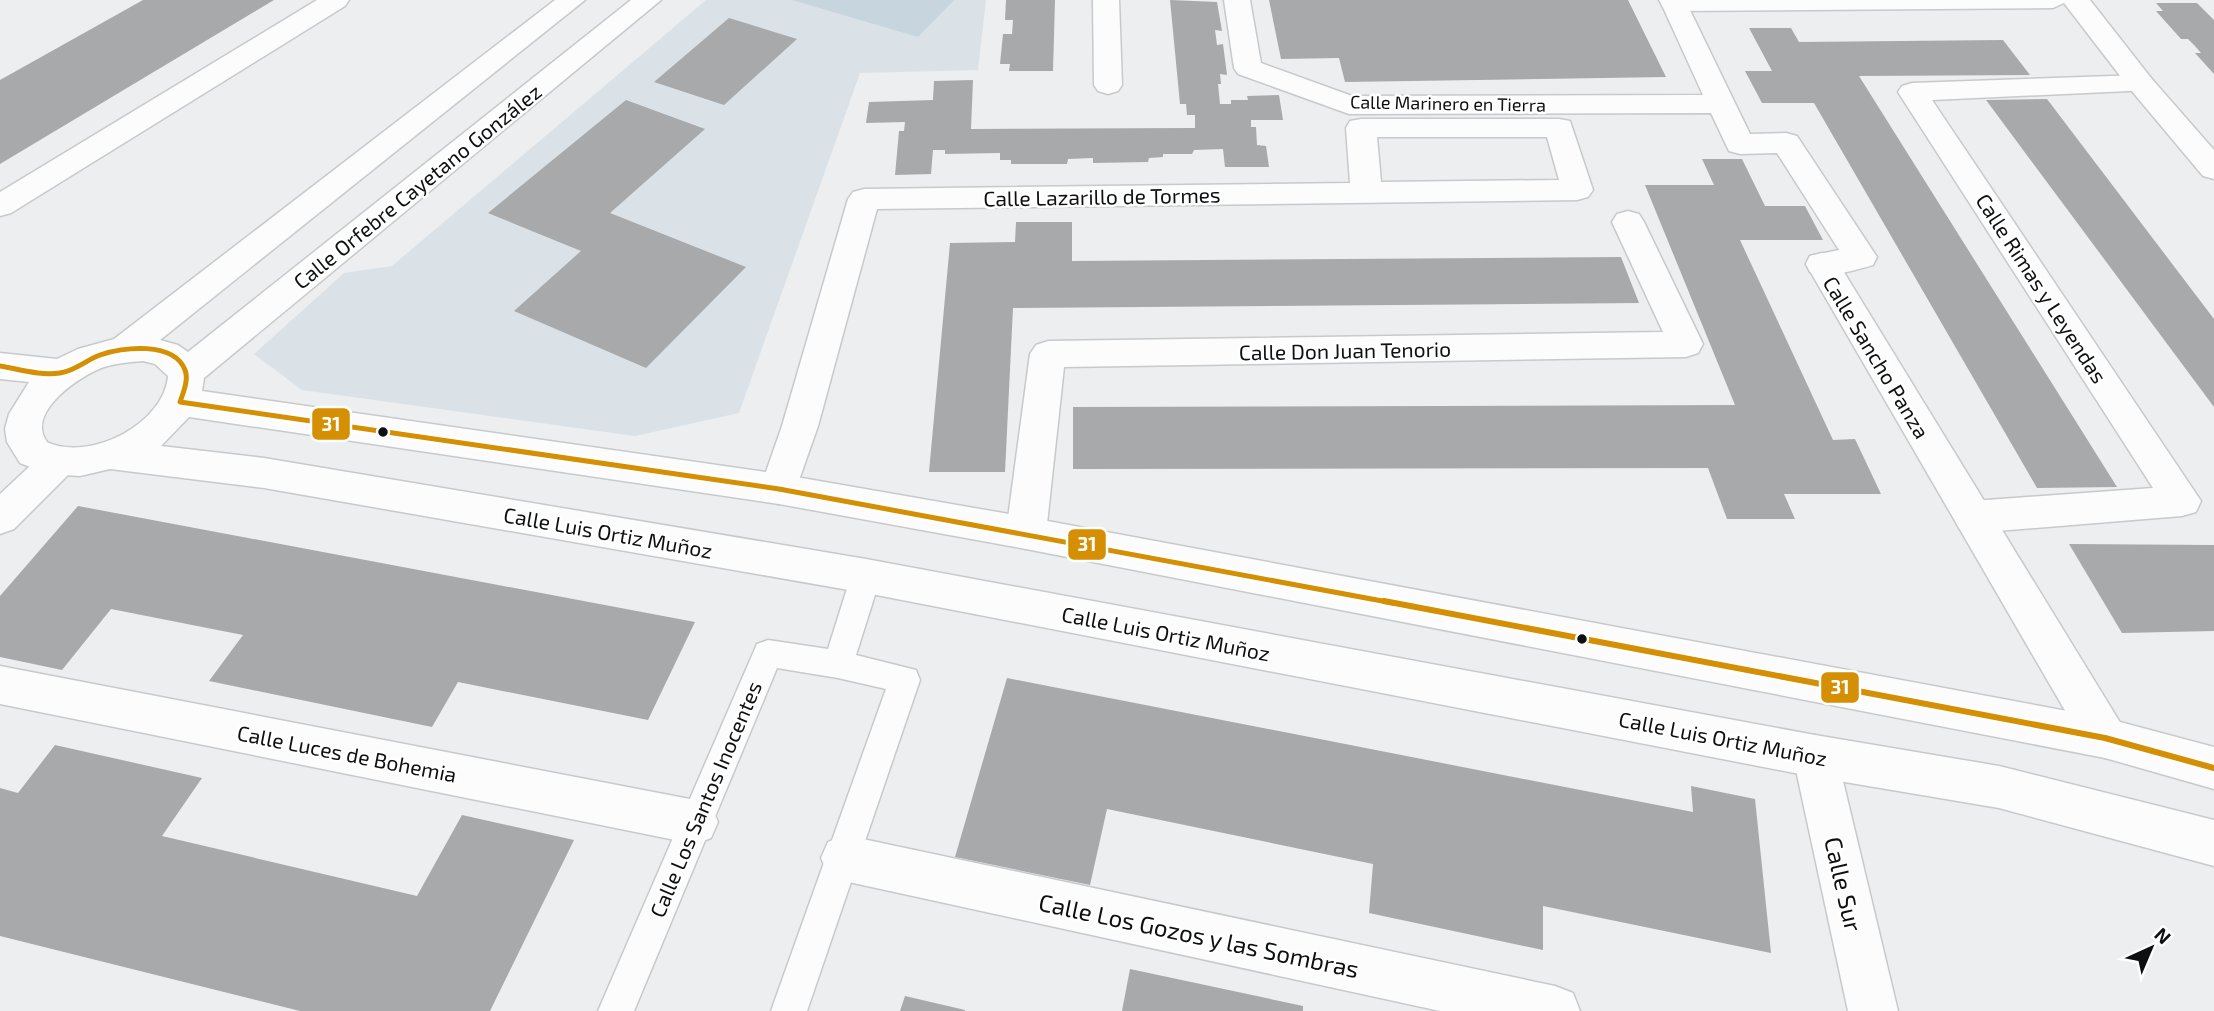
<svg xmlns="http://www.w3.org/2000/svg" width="2214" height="1011" font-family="'Exo 2',sans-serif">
<rect width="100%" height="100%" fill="#eceef0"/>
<path fill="#dae2e7" d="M 706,0 L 986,0 L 978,70 L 860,73 L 739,413 L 635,436 L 302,390 L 254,354 L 344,273 L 392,266 Z"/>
<path fill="#c6d5de" d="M 792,0 L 954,0 L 918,37 Z"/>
<g fill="#a7a9aa">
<path d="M 143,0 L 274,0 L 0,164 L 0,80 Z"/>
<path d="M 1006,0 L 1055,0 L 1053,71 L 1009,71 L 1010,64 L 1000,64 L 1003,34 L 1012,34 L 1013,20 L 1005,20 Z"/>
<path d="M 1170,0 L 1217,2 L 1222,31 L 1215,30 L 1217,45 L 1223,44 L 1227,75 L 1220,74 L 1221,84 L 1218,84 L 1220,104 L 1231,104 L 1231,100 L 1248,100 L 1247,96 L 1279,95 L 1283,120 L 1251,120 L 1251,127 L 1256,127 L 1257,145 L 1266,146 L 1269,167 L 1225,167 L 1223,149 L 1194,150 L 1192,154 L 1163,154 L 1163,157 L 1149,158 L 1148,162 L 1093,163 L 1093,158 L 1068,159 L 1067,164 L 1011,164 L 1011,160 L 1000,160 L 1000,153 L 945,154 L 945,150 L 933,150 L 931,174 L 895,175 L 899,131 L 904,131 L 905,122 L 866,123 L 869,102 L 933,100 L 934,81 L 973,80 L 971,129 L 1195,128 L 1195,115 L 1187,115 L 1186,104 L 1180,104 Z"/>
<path d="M 1269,0 L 1628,0 L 1666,77 L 1345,82 L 1339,58 L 1281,59 Z"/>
<path d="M 2156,3 L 2197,3 L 2214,20 L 2214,74 L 2195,53 L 2201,53 L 2195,46 L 2188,39 L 2181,39 L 2156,11 L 2163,11 Z"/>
<path d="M 729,18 L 797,39 L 724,105 L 654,82 Z"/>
<path d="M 1749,28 L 1791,28 L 1799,42 L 2003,40 L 2030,75 L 1859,76 L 2117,487 L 2037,488 L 1814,103 L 1762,103 L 1745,71 L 1772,71 Z"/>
<path d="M 2047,99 L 2214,319 L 2214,407 L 1986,100 Z"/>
<path d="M 626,100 L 705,129 L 610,213 L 746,267 L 646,368 L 514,311 L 581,251 L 488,213 Z"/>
<path d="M 1702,159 L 1742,159 L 1765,206 L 1805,206 L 1823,240 L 1740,240 L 1833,440 L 1855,439 L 1881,494 L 1784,494 L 1795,519 L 1727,519 L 1708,468 L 1073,469 L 1073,407 L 1735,405 L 1645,185 L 1714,185 Z"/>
<path d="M 1016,222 L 1072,222 L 1072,261 L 1621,257 L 1639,303 L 1013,308 L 1005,472 L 929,472 L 950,243 L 1015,242 Z"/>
<path d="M 78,506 L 695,622 L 648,720 L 458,682 L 432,727 L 209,681 L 243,635 L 111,609 L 62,670 L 0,657 L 0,596 Z"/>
<path d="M 2069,544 L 2214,545 L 2214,631 L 2122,633 Z"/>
<path d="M 1007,678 L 1693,812 L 1691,786 L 1755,799 L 1771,953 L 1543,906 L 1543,950 L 1369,913 L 1373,864 L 1107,809 L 1090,885 L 955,857 Z"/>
<path d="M 55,745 L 202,778 L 162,836 L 417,896 L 462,815 L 574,840 L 490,1011 L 300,1011 L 0,936 L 0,788 L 18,793 Z"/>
<path d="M 1130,969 L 1303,1006 L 1303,1011 L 1122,1011 Z"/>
<path d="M 905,996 L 965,1010 L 965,1011 L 900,1011 Z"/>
</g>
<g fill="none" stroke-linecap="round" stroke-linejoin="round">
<defs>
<path id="service" d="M 866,564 L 876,567 L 881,576 L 856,655 L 916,670 L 920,680 L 807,1011 L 771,1011 L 886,689 L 838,678 L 777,668 L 634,1011 L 598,1011 L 757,644 L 768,640 L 828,649 L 851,576 L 856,567 Z"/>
<g id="pedestrian">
<path d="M 1093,0 L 1119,0 L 1122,85 L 1118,91 L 1108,94 L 1098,91 L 1094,85 Z"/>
<path d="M 1224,0 L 1250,0 L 1261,63 L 1352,96 L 1703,95 L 1661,3 L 1663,0 L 1685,0 L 1750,134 L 1786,133 L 1797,136 L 1877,257 L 1873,265 C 1853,271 1830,278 1810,272 L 1806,264 L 1810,256 L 1839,250 L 1777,153 L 1740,154 L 1729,151 L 1711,113 L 1349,114 L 1238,74 L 1234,68 Z"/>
<path d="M 2141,75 L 2151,78 L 2155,84 L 2151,90 L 1932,100 L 2201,501 L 2196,512 L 2182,516 L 1973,533 L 1959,528 L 1954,517 L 1959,506 L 1973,501 L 2153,488 L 1898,92 L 1902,86 L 1912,83 Z"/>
<path d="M 1628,211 L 1639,214 L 1644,222 L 1703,344 L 1698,353 L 1686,357 L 1064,367 L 1046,533 L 1040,544 L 1026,549 L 1012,544 L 1006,533 L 1030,354 L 1036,345 L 1048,341 L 1663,332 L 1612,222 L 1617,214 Z"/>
<path d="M 0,666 L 695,800 L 711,806 L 718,822 L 711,838 L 695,844 L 0,704 Z"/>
<path d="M 844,835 L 1555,986 L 1573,993 L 1580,1011 L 1440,1011 L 844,881 L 828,874 L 821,858 L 828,842 Z"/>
</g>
<g id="minor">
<path d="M 317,0 L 349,0 L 345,6 L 11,213 L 0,216 L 0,192 Z"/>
<path d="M 1659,0 L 2090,0 L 2151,78 L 2214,150 L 2214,179 L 2203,176 L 2131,90 L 2064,3 L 2053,8 L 1674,11 L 1664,9 Z"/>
<path d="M 1361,119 L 1559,119 L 1570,121 L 1593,190 L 1588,197 L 1577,200 L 877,209 L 818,426 L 792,500 L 779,504 L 766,500 L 760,489 L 782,426 L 848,199 L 853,192 L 864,189 L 1350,183 L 1346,128 L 1350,121 ZM 1377,137 L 1547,137 L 1559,180 L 1381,182 Z"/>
<path d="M 1822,253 L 1834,256 L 2121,724 L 2127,738 L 2121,752 L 2105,758 L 2089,752 L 1806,264 L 1810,256 Z"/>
<path d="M 58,447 L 71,452 L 77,462 L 71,472 L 14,529 L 0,534 L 0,494 L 45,452 Z"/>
<path d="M 1815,735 L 1831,741 L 1837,756 L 1898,1011 L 1848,1011 L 1793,756 L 1799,741 Z"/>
</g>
<path id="tertiary" d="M 555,0 L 585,0 L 160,340 L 178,345 L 188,352 L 631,0 L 661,0 L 204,378 L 202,391 L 779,474 L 1026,517 L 2105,718 L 2214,747 L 2214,789 L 2105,758 L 1026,549 L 779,504 L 189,417 L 161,446 L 264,458 L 866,559 L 1815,735 L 1999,766 L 2214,820 L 2214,866 L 1999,808 L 1815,777 L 866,593 L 264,488 L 110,469 L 80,476 L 48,474 L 20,463 L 7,442 L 5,429 L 9,414 L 29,382 L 0,379 L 0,353 L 57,359 L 78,349 L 114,339 ZM 143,361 L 155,364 L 168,376 C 164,424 90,462 47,442 C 25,412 81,375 104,367 C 117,363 130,362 143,361 Z"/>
</defs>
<use href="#service" stroke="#c7c9ca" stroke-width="3"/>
<use href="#pedestrian" stroke="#c7c9ca" stroke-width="3"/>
<use href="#minor" stroke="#c7c9ca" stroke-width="3"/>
<use href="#tertiary" stroke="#c7c9ca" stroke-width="3"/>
<use href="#service" fill="#fcfcfd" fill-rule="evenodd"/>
<use href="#pedestrian" fill="#fcfcfd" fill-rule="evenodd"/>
<use href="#minor" fill="#fcfcfd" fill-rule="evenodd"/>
<use href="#tertiary" fill="#fcfcfd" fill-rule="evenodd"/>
<defs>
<path id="bus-1-far1" d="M 0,366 C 19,369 40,376 60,373 C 75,371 86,360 100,355 C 122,347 174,341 185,370 C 189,380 183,393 180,402 L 779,489 L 1393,603"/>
<path id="bus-1" d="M 1384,601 L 2105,738 L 2214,768"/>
</defs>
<use href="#bus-1-far1" stroke="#fff" stroke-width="10"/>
<use href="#bus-1" stroke="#fff" stroke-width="11"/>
<use href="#bus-1-far1" stroke="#d48f02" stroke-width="5"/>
<use href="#bus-1" stroke="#d48f02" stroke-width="6"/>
</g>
<g fill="#0e0f10" stroke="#fff" stroke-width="2.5">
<circle cx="383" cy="432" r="6"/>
<circle cx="1582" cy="639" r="6"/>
</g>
<g text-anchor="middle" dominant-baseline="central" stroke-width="5" stroke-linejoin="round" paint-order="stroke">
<g font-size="18" fill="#0e0f10" stroke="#fff">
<text transform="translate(1448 103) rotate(1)">Calle Marinero en Tierra</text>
</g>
<g font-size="21" fill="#0e0f10" stroke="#fff">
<text transform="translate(417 186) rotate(-39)">Calle Orfebre Cayetano González</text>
<text transform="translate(1102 196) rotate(-1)">Calle Lazarillo de Tormes</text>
<text transform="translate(2042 288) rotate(57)">Calle Rimas y Leyendas</text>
<text transform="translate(1345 350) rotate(-1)">Calle Don Juan Tenorio</text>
<text transform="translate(1877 357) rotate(59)">Calle Sancho Panza</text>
<text transform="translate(608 532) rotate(10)">Calle Luis Ortiz Muñoz</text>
<text transform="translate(1166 633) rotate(11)">Calle Luis Ortiz Muñoz</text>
<text transform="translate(1723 738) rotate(11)">Calle Luis Ortiz Muñoz</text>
<text transform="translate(347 753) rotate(11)">Calle Luces de Bohemia</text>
<text transform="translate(705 799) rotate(-67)">Calle Los Santos Inocentes</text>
</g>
<g font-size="24" fill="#0e0f10" stroke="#fff">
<text transform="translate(1844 884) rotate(77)">Calle Sur</text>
<text transform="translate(1199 935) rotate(12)">Calle Los Gozos y las Sombras</text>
</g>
</g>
<g stroke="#fff" stroke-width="2.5">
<rect x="311" y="407" width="40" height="34" rx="7" fill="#d48f02"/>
<rect x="1067" y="528" width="40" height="33" rx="7" fill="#d48f02"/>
<rect x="1820" y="671" width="40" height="33" rx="7" fill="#d48f02"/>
</g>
<g font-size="19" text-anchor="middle" font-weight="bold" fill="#fff">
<text x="331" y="431">31</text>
<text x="1087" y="551">31</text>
<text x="1840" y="694">31</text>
</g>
<g transform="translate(2151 948) rotate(44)" stroke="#ffffff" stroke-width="5" paint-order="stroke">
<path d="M0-5L12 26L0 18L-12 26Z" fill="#0e0f10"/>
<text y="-10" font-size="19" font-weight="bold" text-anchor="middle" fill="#0e0f10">N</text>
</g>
</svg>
